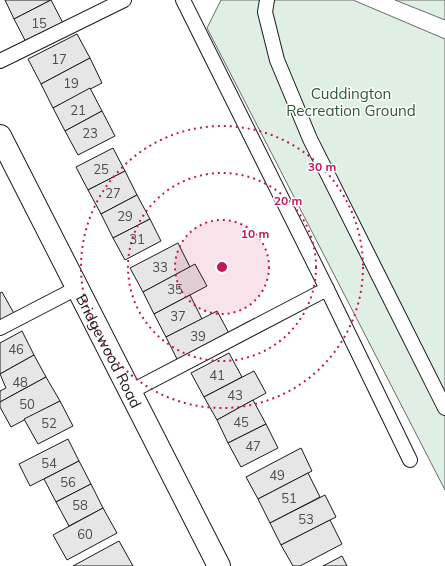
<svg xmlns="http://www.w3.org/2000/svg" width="445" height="566" font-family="Mulish,sans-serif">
<rect width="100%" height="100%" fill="#fff"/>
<g fill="#e0efe3" stroke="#6a6a6a">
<path d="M 221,0 L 353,0 L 445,39 L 445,490 L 207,28 Z"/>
<path d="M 395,0 L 445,0 L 445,20 Z"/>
</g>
<g fill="#e6e6e6" stroke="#1a1a1a">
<path d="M 5,0 L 51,0 L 14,19 Z"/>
<path d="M 51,0 L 65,27 L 28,46 L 14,19 Z"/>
<path d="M 77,34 L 90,58 L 41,84 L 28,59 Z"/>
<path d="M 90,58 L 102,83 L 53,108 L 41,84 Z"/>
<path d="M 90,88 L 102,111 L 65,131 L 53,108 Z"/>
<path d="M 102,111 L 115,136 L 78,155 L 65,131 Z"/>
<path d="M 113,148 L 125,171 L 88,190 L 76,167 Z"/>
<path d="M 125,171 L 137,195 L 101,214 L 88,190 Z"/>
<path d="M 137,195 L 150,219 L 113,238 L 101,214 Z"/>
<path d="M 150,219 L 161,241 L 125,260 L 113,238 Z"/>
<path d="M 178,243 L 190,267 L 143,292 L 130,268 Z"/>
<path d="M 195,264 L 207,286 L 154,314 L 143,292 Z"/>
<path d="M 2,292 L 16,317 L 0,325 L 0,293 Z"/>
<path d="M 190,295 L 202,319 L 166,337 L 154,314 Z"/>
<path d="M 217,311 L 230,335 L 178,361 L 166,337 Z"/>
<path d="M 22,331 L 34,355 L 0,374 L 0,343 Z"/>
<path d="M 229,353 L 242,377 L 204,397 L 191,373 Z"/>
<path d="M 34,355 L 46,377 L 0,402 L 0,391 L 6,388 L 0,374 Z"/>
<path d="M 254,371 L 266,393 L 217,420 L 204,397 Z"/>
<path d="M 46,377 L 60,401 L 11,427 L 0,407 L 0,402 Z"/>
<path d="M 253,400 L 266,424 L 228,443 L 217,420 Z"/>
<path d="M 60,401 L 73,426 L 38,444 L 24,419 Z"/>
<path d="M 266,424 L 278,448 L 241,467 L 228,443 Z"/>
<path d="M 68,439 L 79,461 L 30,486 L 19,464 Z"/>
<path d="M 301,448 L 312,471 L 258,499 L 246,477 Z"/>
<path d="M 79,461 L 91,484 L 56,502 L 44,479 Z"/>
<path d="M 308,473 L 320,497 L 270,523 L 258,499 Z"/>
<path d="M 91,484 L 103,508 L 69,526 L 56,502 Z"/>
<path d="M 325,495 L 336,517 L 281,545 L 270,523 Z"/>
<path d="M 103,508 L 117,533 L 67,560 L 53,535 Z"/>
<path d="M 330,520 L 342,544 L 300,566 L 293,566 L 281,545 Z"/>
<path d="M 119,541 L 133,566 L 73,566 Z"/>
<path d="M 342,556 L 347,566 L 323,566 Z"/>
</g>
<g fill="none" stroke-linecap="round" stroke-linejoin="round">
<defs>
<g id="lane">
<path d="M 183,0 L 327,289 L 410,460"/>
<path d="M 267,0 L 265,12 L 277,60 L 310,139 L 445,408"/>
<path d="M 0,61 L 124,0"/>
<path d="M 0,328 L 77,288"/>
<path d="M 130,392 L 327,289"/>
</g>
<g id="street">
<path id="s1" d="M 0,136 L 219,566"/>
</g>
</defs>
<use href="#lane" stroke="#1a1a1a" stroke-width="16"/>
<use href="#street" stroke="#1a1a1a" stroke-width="24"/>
<use href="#lane" stroke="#fff" stroke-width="14"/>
<use href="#street" stroke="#fff" stroke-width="22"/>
</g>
<circle cx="222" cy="267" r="47" fill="#c2185b" fill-opacity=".12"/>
<g fill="none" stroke="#c2185b" stroke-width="2" stroke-dasharray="2 4">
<circle cx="222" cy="267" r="47"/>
<circle cx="222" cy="267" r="94"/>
<circle cx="222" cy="267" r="141"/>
</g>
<g text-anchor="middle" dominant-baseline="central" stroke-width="3" stroke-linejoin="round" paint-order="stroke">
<g font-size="13" fill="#4d4d4d">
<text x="39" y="23">15</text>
<text x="59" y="59">17</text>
<text x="71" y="83">19</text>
<text x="78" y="110">21</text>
<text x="90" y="133">23</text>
<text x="101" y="169">25</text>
<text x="113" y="193">27</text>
<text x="125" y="216">29</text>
<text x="137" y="239">31</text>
<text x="160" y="267">33</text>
<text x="175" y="289">35</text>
<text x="178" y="316">37</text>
<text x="198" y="336">39</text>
<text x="16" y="349">46</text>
<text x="217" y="375">41</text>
<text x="20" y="382">48</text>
<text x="235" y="395">43</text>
<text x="27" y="404">50</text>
<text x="241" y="422">45</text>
<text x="49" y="423">52</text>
<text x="253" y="446">47</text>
<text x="49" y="463">54</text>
<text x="277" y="475">49</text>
<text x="68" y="482">56</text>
<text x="289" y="498">51</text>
<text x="80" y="505">58</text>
<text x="306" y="519">53</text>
<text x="85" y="534">60</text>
</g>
<g font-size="15" fill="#2b5a34" stroke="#fff">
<text x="351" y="93">Cuddington<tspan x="351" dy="17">Recreation Ground</tspan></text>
</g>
<g font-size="15" fill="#1a1a1a" stroke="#fff">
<text stroke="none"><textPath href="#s1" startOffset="241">Bridgewood Road</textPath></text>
</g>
</g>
<circle cx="222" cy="267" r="6" fill="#c2185b" stroke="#fff" stroke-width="2"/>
<g font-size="12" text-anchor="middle" font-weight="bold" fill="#c2185b" stroke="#fff" stroke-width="3" stroke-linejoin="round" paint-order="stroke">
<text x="322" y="171">30 m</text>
<text x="288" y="205">20 m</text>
<text x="255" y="238">10 m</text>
</g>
</svg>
